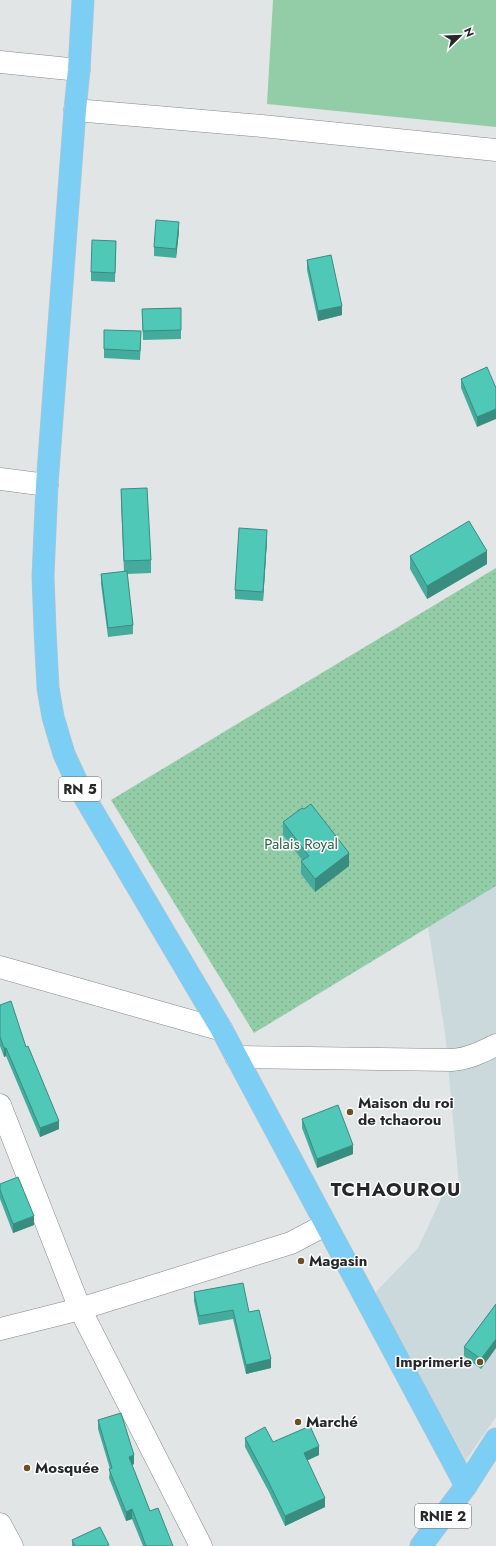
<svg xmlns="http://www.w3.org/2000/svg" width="496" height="1546" font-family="Jost,sans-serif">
<defs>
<pattern id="grass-dots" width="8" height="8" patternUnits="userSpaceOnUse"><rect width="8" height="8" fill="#93cda8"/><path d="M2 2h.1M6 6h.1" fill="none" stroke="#7fb091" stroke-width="1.8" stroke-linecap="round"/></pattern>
</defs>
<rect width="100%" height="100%" fill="#e1e5e6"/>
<path fill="#ccd9dc" d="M 496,886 L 496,1417 L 466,1460 L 374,1294 L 418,1248 L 446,1188 L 459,1184 L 445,1033 L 428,927 Z"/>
<path fill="url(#grass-dots)" d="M 496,568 L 496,886 L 254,1033 L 111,800 Z"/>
<path fill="#93cda8" d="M 273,0 L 496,0 L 496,127 L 267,104 Z"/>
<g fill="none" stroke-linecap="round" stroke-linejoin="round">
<defs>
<g id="minor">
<path d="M 0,62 L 79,70"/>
<path d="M 75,110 L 262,126 L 496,150"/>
<path d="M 0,479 L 47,485"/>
<path d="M 0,967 L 222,1030"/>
<path d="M 236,1057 L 452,1060 C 468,1059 482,1052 496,1045"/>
<path d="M 0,1105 L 80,1309 L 201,1546"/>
<path d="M 0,1329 L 80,1309 L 291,1243 L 325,1225"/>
<path d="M 0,1524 L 12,1546"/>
</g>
<g id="major">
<path d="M 83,0 L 79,70 L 75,110 L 47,485 L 43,576 L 45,630 L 48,688 L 53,717 L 64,754 L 82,793 L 222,1030 L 466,1486"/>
<path d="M 421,1546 L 466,1486 L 496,1439"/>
</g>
</defs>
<use href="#minor" stroke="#85898a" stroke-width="23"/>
<use href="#major" stroke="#c2c3c3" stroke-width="23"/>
<use href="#minor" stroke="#fff" stroke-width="22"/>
<use href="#major" stroke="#7dcef4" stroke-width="22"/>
</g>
<g fill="#45ac9d">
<path d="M 179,231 L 176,258 L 154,256 L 154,247 Z"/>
<path d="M 116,241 L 115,282 L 91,281 L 91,272 Z"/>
<path d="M 307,260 L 342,315 L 318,321 L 307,270 Z"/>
<path d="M 181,308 L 181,339 L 143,340 L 142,309 Z"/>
<path d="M 141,340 L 140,360 L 104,358 L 104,349 Z"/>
<path d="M 487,367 L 477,427 L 461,388 L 461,379 Z"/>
<path d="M 121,489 L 151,560 L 151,573 L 127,574 L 133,625 L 133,634 L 108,637 L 101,584 L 101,574 L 124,572 L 121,502 Z"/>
<path d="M 267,540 L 263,601 L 235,599 L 235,590 Z"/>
<path d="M 410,556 L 487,564 L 427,599 L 410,569 Z"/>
<path d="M 283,822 L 349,866 L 315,892 L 301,874 L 301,861 L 302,860 L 283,835 Z"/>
<path d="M 0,1005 L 26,1047 L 59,1129 L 40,1137 L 6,1056 L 4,1057 L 0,1046 Z"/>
<path d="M 302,1119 L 353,1154 L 317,1168 L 302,1128 Z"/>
<path d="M 0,1184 L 34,1225 L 13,1233 L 0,1199 Z"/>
<path d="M 194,1292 L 249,1312 L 271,1368 L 246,1374 L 233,1319 L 199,1325 L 194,1301 Z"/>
<path d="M 496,1304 L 481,1369 L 464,1356 L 464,1347 Z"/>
<path d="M 98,1420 L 134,1464 L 132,1465 L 150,1511 L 173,1546 L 143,1546 L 132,1519 L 126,1521 L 109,1478 L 110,1469 L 98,1429 Z"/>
<path d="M 245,1438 L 273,1442 L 319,1455 L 307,1460 L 325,1507 L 285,1526 L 269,1492 L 245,1447 Z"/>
<path d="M 72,1540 L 109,1546 L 72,1546 Z"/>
</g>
<g fill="#388c80">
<path d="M 179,222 L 179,231 L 176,258 L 176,249 Z"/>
<path d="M 342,306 L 342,315 L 318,321 L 318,311 Z"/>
<path d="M 496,409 L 496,419 L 477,427 L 477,417 Z"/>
<path d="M 267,530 L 267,540 L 263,601 L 263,592 Z"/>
<path d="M 487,551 L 487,564 L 427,599 L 427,586 Z"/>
<path d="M 349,853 L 349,866 L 315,892 L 315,879 Z"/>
<path d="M 4,1048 L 6,1048 L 6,1056 L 4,1057 Z"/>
<path d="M 59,1121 L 59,1129 L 40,1137 L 40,1128 Z"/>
<path d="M 353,1145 L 353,1154 L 317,1168 L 317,1159 Z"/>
<path d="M 34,1216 L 34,1225 L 13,1233 L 13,1224 Z"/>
<path d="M 496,1339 L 496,1348 L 481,1369 L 481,1359 Z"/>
<path d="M 271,1359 L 271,1368 L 246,1374 L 246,1365 Z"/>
<path d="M 319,1446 L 319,1455 L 304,1462 L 304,1453 Z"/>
<path d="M 134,1455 L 134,1464 L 129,1466 L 129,1457 Z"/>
<path d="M 325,1498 L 325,1507 L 285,1526 L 285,1516 Z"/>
<path d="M 132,1509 L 132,1519 L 126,1521 L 126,1512 Z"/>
</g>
<g fill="#50c8b7" stroke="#388c80">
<path d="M 156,220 L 179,222 L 176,249 L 154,247 Z"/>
<path d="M 92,240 L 116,241 L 115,273 L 91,272 Z"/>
<path d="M 331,255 L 342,306 L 318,311 L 307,260 Z"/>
<path d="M 181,308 L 181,330 L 143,331 L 142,309 Z"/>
<path d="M 104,330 L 141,331 L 140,351 L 104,349 Z"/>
<path d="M 487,367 L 496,388 L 496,409 L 477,417 L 461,379 Z"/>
<path d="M 147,488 L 151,560 L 124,561 L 121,489 Z"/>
<path d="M 469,521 L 487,551 L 427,586 L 410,556 Z"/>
<path d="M 239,528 L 267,530 L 263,592 L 235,590 Z"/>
<path d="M 127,571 L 133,625 L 108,628 L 101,574 Z"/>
<path d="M 311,804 L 349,853 L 315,879 L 301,861 L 309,856 L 283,822 L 302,808 L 304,809 Z"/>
<path d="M 11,1001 L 26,1047 L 28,1046 L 59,1121 L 40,1128 L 6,1048 L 4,1048 L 0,1037 L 0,1005 Z"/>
<path d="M 338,1105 L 353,1145 L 317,1159 L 302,1119 Z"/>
<path d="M 18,1177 L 34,1216 L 13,1224 L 0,1190 L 0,1184 Z"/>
<path d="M 243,1283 L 249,1312 L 259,1310 L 271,1359 L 246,1365 L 233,1310 L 199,1316 L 194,1292 Z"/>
<path d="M 496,1304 L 496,1339 L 481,1359 L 464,1347 Z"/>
<path d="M 121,1413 L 134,1455 L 129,1457 L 150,1511 L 158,1508 L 173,1546 L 146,1546 L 132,1509 L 126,1512 L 109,1469 L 112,1468 L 98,1420 Z"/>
<path d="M 310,1426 L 319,1446 L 304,1453 L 325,1498 L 285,1516 L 269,1483 L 245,1438 L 265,1427 L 273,1442 Z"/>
<path d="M 100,1527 L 109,1545 L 106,1546 L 75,1546 L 72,1540 Z"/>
</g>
<g fill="#6c5023" stroke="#fff" stroke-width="1.5">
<circle cx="350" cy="1112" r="4"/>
<circle cx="301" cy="1261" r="4"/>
<circle cx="480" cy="1362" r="4"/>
<circle cx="298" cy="1422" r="4"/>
<circle cx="27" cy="1468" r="4"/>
</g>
<g text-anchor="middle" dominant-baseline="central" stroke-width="3" stroke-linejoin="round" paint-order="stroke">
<g fill="#fff" stroke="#676868" stroke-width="1">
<rect x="59" y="777" width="42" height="24" rx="3"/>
<rect x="415" y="1504" width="56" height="24" rx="3"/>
</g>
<g font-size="14" font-weight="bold" fill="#262728">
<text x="80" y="789">RN 5</text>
<text x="443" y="1516">RNIE 2</text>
</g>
<g font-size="15" fill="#296543" stroke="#fff">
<text x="301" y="844">Palais Royal</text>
</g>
<g font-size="15" font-weight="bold" fill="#262728" stroke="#fff" text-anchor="start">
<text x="358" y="1103">Maison du roi<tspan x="358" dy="17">de tchaorou</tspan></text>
<text x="309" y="1261">Magasin</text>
<text x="472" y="1362" text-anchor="end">Imprimerie</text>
<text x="306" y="1422">Marché</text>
<text x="35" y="1468">Mosquée</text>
</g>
<g font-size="19" font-weight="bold" letter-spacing="1" fill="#262728" stroke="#fff">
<text x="396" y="1189">TCHAOUROU</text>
</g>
</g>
<g transform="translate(460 36) rotate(67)" stroke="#ffffff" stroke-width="3" paint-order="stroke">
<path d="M0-3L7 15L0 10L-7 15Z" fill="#262728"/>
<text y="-6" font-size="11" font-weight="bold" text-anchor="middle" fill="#262728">N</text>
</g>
</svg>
